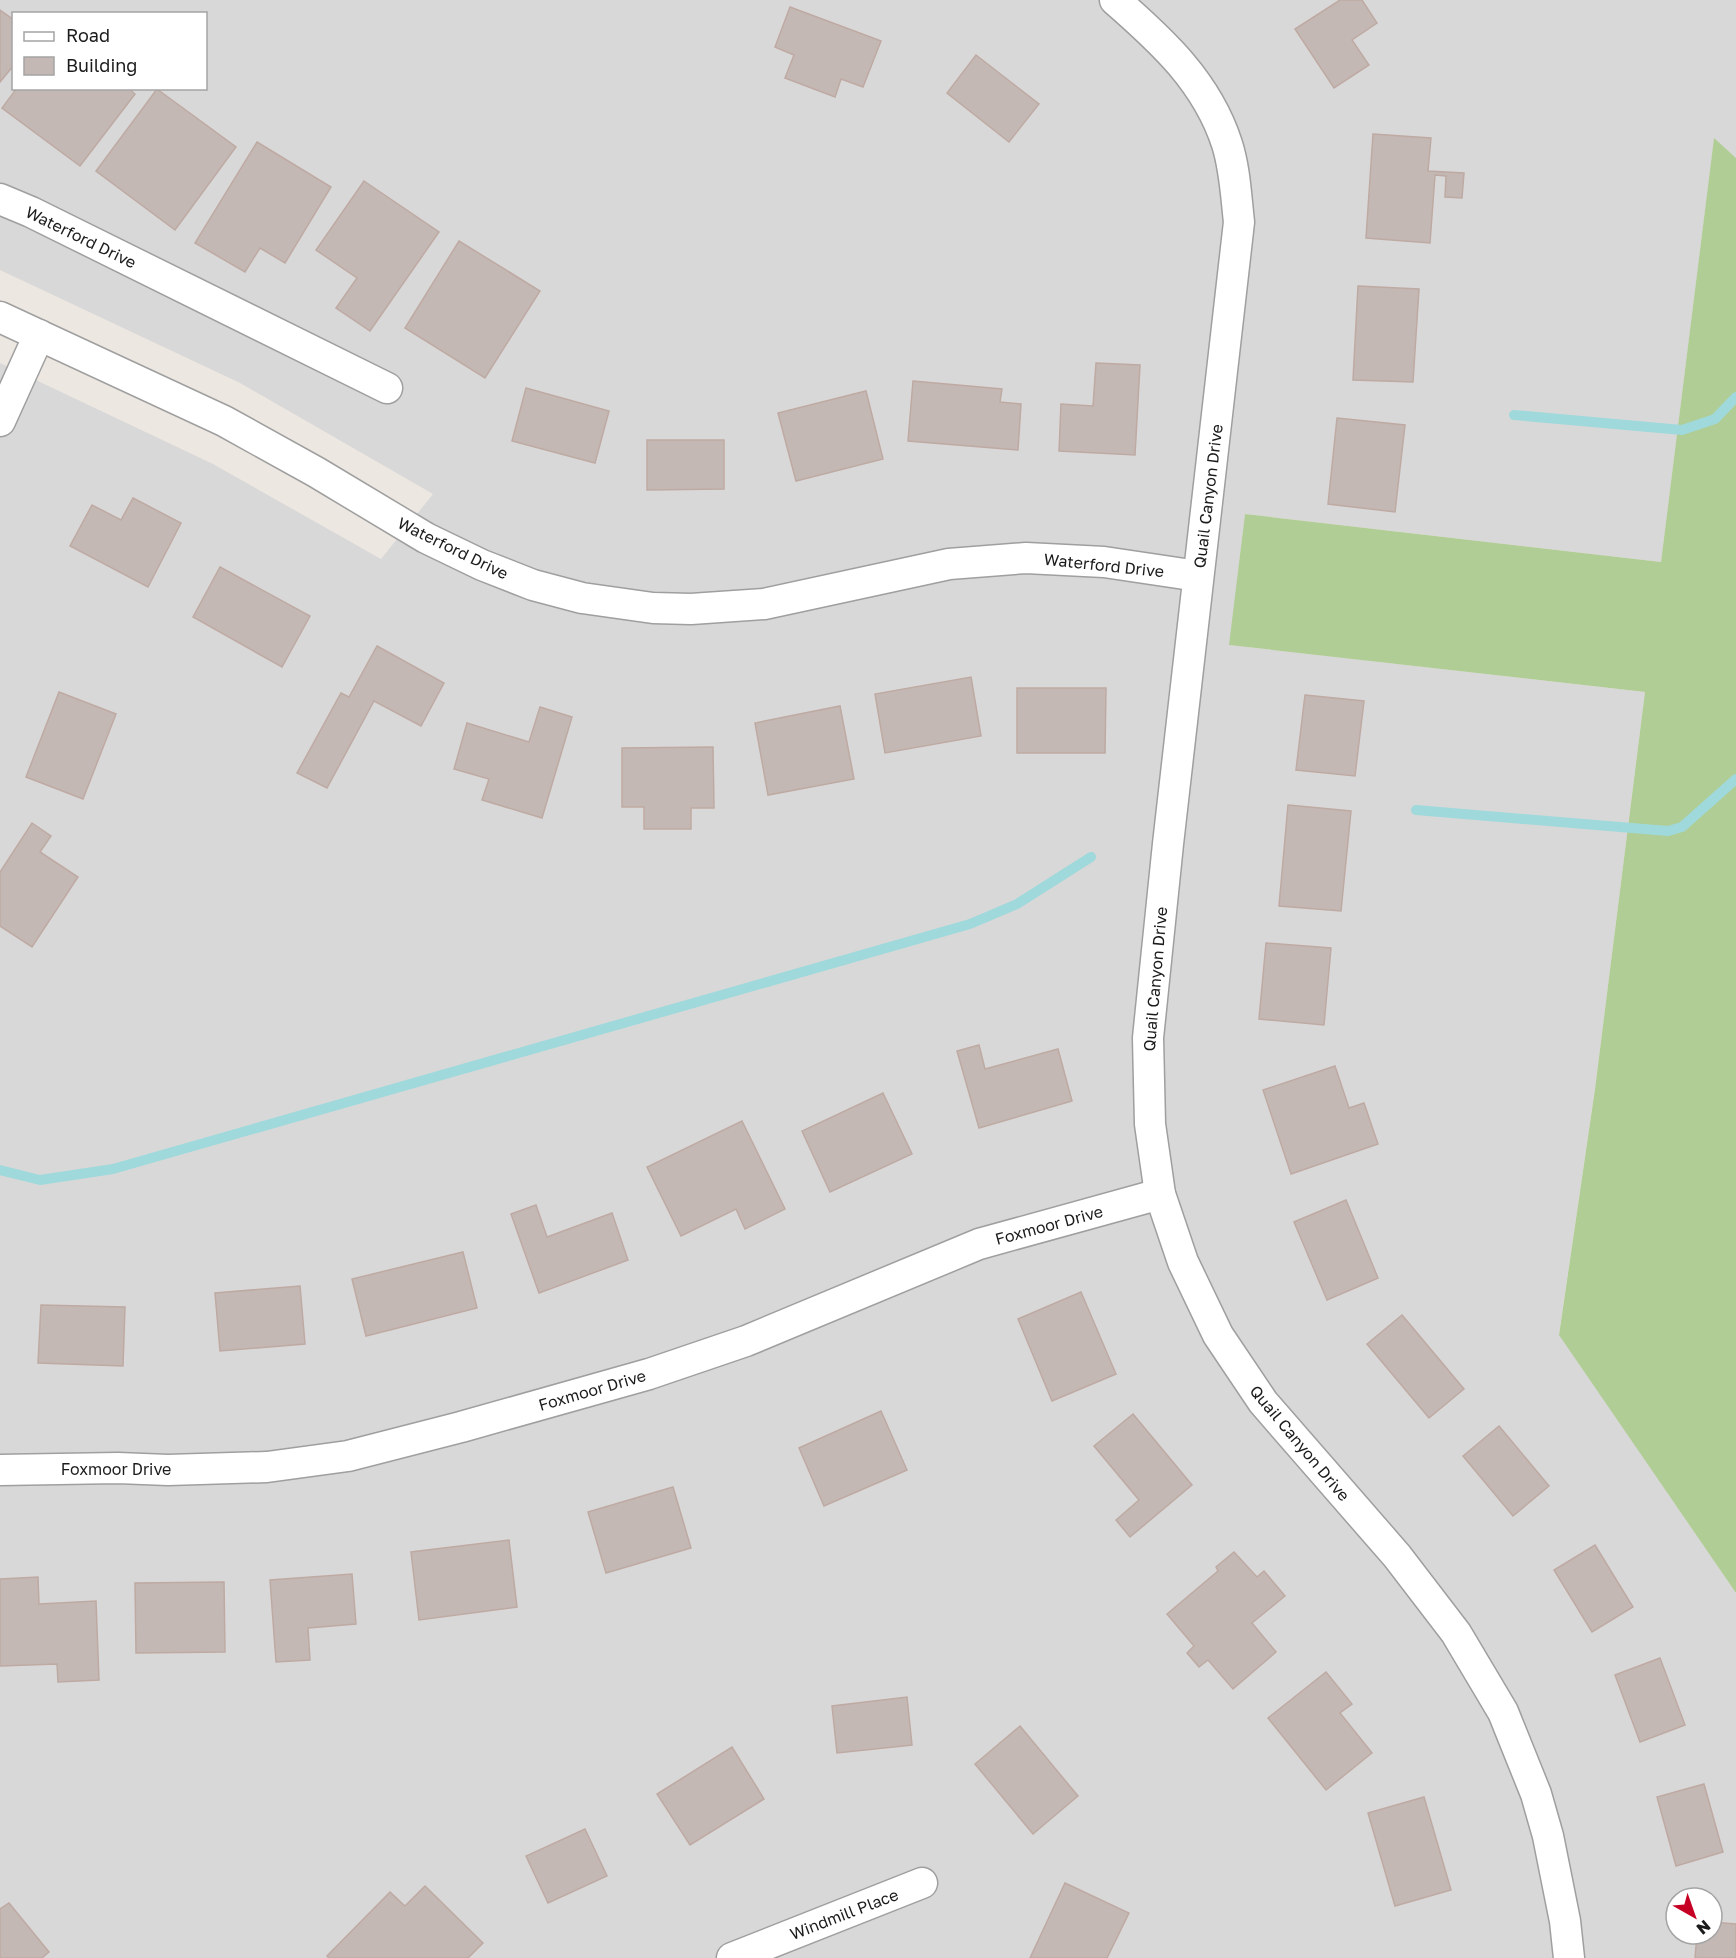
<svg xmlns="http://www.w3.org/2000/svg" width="1736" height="1958" font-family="'Golos Text',sans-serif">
<rect width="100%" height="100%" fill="#ede7e1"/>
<path fill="#d9d8d8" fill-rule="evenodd" d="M 0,0 L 1736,0 L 1736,158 L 1714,139 L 1661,562 L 1245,514 L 1230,645 L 1645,692 L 1595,1089 L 1559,1334 L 1736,1593 L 1736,1958 L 0,1958 L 0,363 L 213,464 L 381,559 L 433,494 L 240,383 L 0,270 ZM 14,14 L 206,14 L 206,88 L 14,88 ZM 1676,1898 L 1712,1898 L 1712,1934 L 1676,1934 Z"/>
<path fill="#b0cd95" d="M 1714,138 L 1736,158 L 1736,1593 L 1559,1335 L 1595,1089 L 1645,692 L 1229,645 L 1245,514 L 1661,562 Z"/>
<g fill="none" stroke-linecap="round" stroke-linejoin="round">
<g stroke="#a0d9db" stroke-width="10">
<path d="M 1514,415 L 1682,430 L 1715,419 L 1736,397"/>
<path d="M 1416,810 L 1668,831 L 1682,827 L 1736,779"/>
<path d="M 0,1170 L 40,1180 L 113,1169 L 970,924 L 1017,904 L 1091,857"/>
</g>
</g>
<g fill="#c4b8b4" stroke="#beaaa3" stroke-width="1.5">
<path d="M 1340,0 L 1362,0 L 1377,23 L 1352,40 L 1369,65 L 1334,88 L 1295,29 Z"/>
<path d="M 790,7 L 881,41 L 863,87 L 841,79 L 835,97 L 785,78 L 794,55 L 775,47 Z"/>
<path d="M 0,10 L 14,20 L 14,65 L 0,82 Z"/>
<path d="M 976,55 L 1039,104 L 1009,142 L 947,93 Z"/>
<path d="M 17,88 L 128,88 L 135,94 L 80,166 L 2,108 Z"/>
<path d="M 157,89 L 236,147 L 175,230 L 96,171 Z"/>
<path d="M 1373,134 L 1431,138 L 1428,171 L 1464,173 L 1462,198 L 1445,197 L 1446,176 L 1435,175 L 1430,243 L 1366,238 Z"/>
<path d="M 257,142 L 331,187 L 285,263 L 260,248 L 245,272 L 195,243 Z"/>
<path d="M 364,181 L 439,232 L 370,331 L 336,308 L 357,278 L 316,250 Z"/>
<path d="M 459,241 L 540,291 L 485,378 L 405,328 Z"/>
<path d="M 1358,286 L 1419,289 L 1413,382 L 1353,380 Z"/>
<path d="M 1096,363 L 1140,365 L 1135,455 L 1059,451 L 1061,404 L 1093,406 Z"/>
<path d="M 913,381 L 1002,389 L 1000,402 L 1021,404 L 1018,450 L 908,441 Z"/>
<path d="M 526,388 L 609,411 L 595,463 L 512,441 Z"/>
<path d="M 866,391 L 883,459 L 796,481 L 778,413 Z"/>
<path d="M 1337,418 L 1405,425 L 1395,512 L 1328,504 Z"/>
<path d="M 647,440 L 724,440 L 724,489 L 647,490 Z"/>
<path d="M 133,498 L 181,523 L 148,587 L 70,546 L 92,505 L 121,520 Z"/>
<path d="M 220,567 L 310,616 L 282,667 L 193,617 Z"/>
<path d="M 377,646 L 444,683 L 421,726 L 374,701 L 327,788 L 297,773 L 341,693 L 349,697 Z"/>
<path d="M 971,677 L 981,736 L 885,753 L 875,694 Z"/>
<path d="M 1017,688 L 1106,688 L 1105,753 L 1017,753 Z"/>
<path d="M 59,692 L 116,714 L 83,799 L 26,777 Z"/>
<path d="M 1305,695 L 1364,701 L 1355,776 L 1296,770 Z"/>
<path d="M 840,706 L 854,779 L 768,795 L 755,723 Z"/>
<path d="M 540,707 L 572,717 L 542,818 L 482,800 L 489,779 L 454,769 L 467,723 L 529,742 Z"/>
<path d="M 713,747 L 714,808 L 691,808 L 691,829 L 644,829 L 644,807 L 622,807 L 622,748 Z"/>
<path d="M 1288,805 L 1351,811 L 1341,911 L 1279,906 Z"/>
<path d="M 32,823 L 51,836 L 40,852 L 78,877 L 32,947 L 0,926 L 0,872 Z"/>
<path d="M 1266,943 L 1331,948 L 1324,1025 L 1259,1019 Z"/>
<path d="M 979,1045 L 985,1069 L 1058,1049 L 1072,1101 L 979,1128 L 957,1051 Z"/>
<path d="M 1335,1066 L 1349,1108 L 1364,1103 L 1378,1144 L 1291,1174 L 1263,1090 Z"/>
<path d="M 883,1093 L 912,1154 L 830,1192 L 802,1131 Z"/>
<path d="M 742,1121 L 785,1209 L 745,1229 L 736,1209 L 681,1236 L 647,1167 Z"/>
<path d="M 1346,1200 L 1378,1278 L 1327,1300 L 1294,1222 Z"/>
<path d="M 536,1205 L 547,1237 L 612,1213 L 628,1260 L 539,1293 L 511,1214 Z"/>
<path d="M 463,1252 L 477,1308 L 366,1336 L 352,1279 Z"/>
<path d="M 300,1286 L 305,1344 L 220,1351 L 215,1293 Z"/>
<path d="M 1081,1292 L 1116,1374 L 1052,1401 L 1018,1319 Z"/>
<path d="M 41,1305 L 125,1307 L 123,1366 L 38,1363 Z"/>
<path d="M 1402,1315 L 1464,1389 L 1429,1418 L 1367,1344 Z"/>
<path d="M 881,1411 L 907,1470 L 824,1506 L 799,1448 Z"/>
<path d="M 1133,1414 L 1192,1485 L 1130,1537 L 1116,1520 L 1139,1500 L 1094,1446 Z"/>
<path d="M 1499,1426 L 1549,1486 L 1513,1516 L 1463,1456 Z"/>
<path d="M 673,1487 L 691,1548 L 606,1573 L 588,1512 Z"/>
<path d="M 509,1540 L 517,1607 L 419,1620 L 411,1552 Z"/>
<path d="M 1595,1545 L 1633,1607 L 1592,1632 L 1554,1570 Z"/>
<path d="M 1234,1552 L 1257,1577 L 1264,1571 L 1285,1596 L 1252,1623 L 1276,1652 L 1233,1689 L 1208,1660 L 1199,1667 L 1187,1653 L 1194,1646 L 1167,1614 L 1218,1571 L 1216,1567 Z"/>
<path d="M 352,1574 L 356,1624 L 308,1628 L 310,1660 L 276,1662 L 270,1580 Z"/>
<path d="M 38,1577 L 39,1604 L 96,1601 L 99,1680 L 58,1682 L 57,1664 L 0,1666 L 0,1579 Z"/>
<path d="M 224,1582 L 225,1652 L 136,1653 L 135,1583 Z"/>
<path d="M 1660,1658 L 1685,1725 L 1640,1742 L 1615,1675 Z"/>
<path d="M 1326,1672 L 1352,1704 L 1340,1713 L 1372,1753 L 1326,1790 L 1268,1718 Z"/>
<path d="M 907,1697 L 912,1745 L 837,1753 L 832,1706 Z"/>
<path d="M 1020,1726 L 1078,1796 L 1033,1834 L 975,1764 Z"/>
<path d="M 732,1747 L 764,1799 L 690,1845 L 657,1794 Z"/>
<path d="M 1704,1784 L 1723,1852 L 1676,1866 L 1657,1797 Z"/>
<path d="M 1424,1797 L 1451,1890 L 1395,1906 L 1368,1813 Z"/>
<path d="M 585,1829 L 607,1876 L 548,1903 L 526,1856 Z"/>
<path d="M 1065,1883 L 1129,1913 L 1107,1958 L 1030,1958 Z"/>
<path d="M 425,1886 L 483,1943 L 468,1958 L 329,1958 L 327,1956 L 390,1892 L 405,1906 Z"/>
<path d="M 9,1903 L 49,1952 L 42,1958 L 0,1958 L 0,1909 Z"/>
<path d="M 1712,1922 L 1736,1924 L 1736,1958 L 1695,1958 L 1697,1934 L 1712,1934 Z"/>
</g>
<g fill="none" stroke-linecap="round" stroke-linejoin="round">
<defs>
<g id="street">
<path d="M 1115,0 C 1162,41 1207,82 1227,144 C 1235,169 1236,196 1239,222 L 1168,844 L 1148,1038 L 1150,1124 L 1160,1194 L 1183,1262 L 1218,1335 L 1263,1402 L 1397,1556 L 1456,1633 L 1503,1712 L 1536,1794 L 1548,1836 L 1565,1921 L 1569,1958"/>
<path d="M 0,199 L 31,212 L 387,388"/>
<path d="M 0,317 L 224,421 L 316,472 L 426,538 L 482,565 L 533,585 L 582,598 L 653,608 L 691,609 L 764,604 L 949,564 L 1026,558 L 1104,562 L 1198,576"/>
<path d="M 0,421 L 39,335"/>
<path d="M 0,1470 L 118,1468 L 168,1470 L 267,1467 L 348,1456 L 461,1427 L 649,1374 L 746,1341 L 979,1244 L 1160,1194"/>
<path d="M 732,1958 L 922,1883"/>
</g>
</defs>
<use href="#street" stroke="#9f9f9f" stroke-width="33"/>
<use href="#street" stroke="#fff" stroke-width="30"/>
</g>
<g text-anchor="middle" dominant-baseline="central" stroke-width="4.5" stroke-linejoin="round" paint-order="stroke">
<g font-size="16" fill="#1b1b1b" stroke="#fff">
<text transform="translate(81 237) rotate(26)">Waterford Drive</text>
<text transform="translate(1208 496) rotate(-83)">Quail Canyon Drive</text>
<text transform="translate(453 548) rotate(26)">Waterford Drive</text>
<text transform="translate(1104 565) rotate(6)">Waterford Drive</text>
<text transform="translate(1155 979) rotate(-85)">Quail Canyon Drive</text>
<text transform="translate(1049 1225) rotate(-15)">Foxmoor Drive</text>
<text transform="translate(592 1390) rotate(-16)">Foxmoor Drive</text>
<text transform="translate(1300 1443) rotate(50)">Quail Canyon Drive</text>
<text x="116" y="1469">Foxmoor Drive</text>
<text transform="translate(844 1914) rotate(-21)">Windmill Place</text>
</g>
</g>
<rect x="12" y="12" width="195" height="78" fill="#ffffff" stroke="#a4a4a4" stroke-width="1.5"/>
<rect x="24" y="32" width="30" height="9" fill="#ffffff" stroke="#a4a4a4" stroke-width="1.5"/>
<text x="66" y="42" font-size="18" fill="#1b1b1b">Road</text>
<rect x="24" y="57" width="30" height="18" fill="#c4b8b4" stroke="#a4a4a4" stroke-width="1.5"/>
<text x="66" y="72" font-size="18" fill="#1b1b1b">Building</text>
<g transform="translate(1694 1916) rotate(140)"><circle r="28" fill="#ffffff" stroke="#a4a4a4" stroke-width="1.5"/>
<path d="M0-4.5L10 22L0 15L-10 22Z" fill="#c60025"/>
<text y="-9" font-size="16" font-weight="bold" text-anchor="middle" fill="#1b1b1b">N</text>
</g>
</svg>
